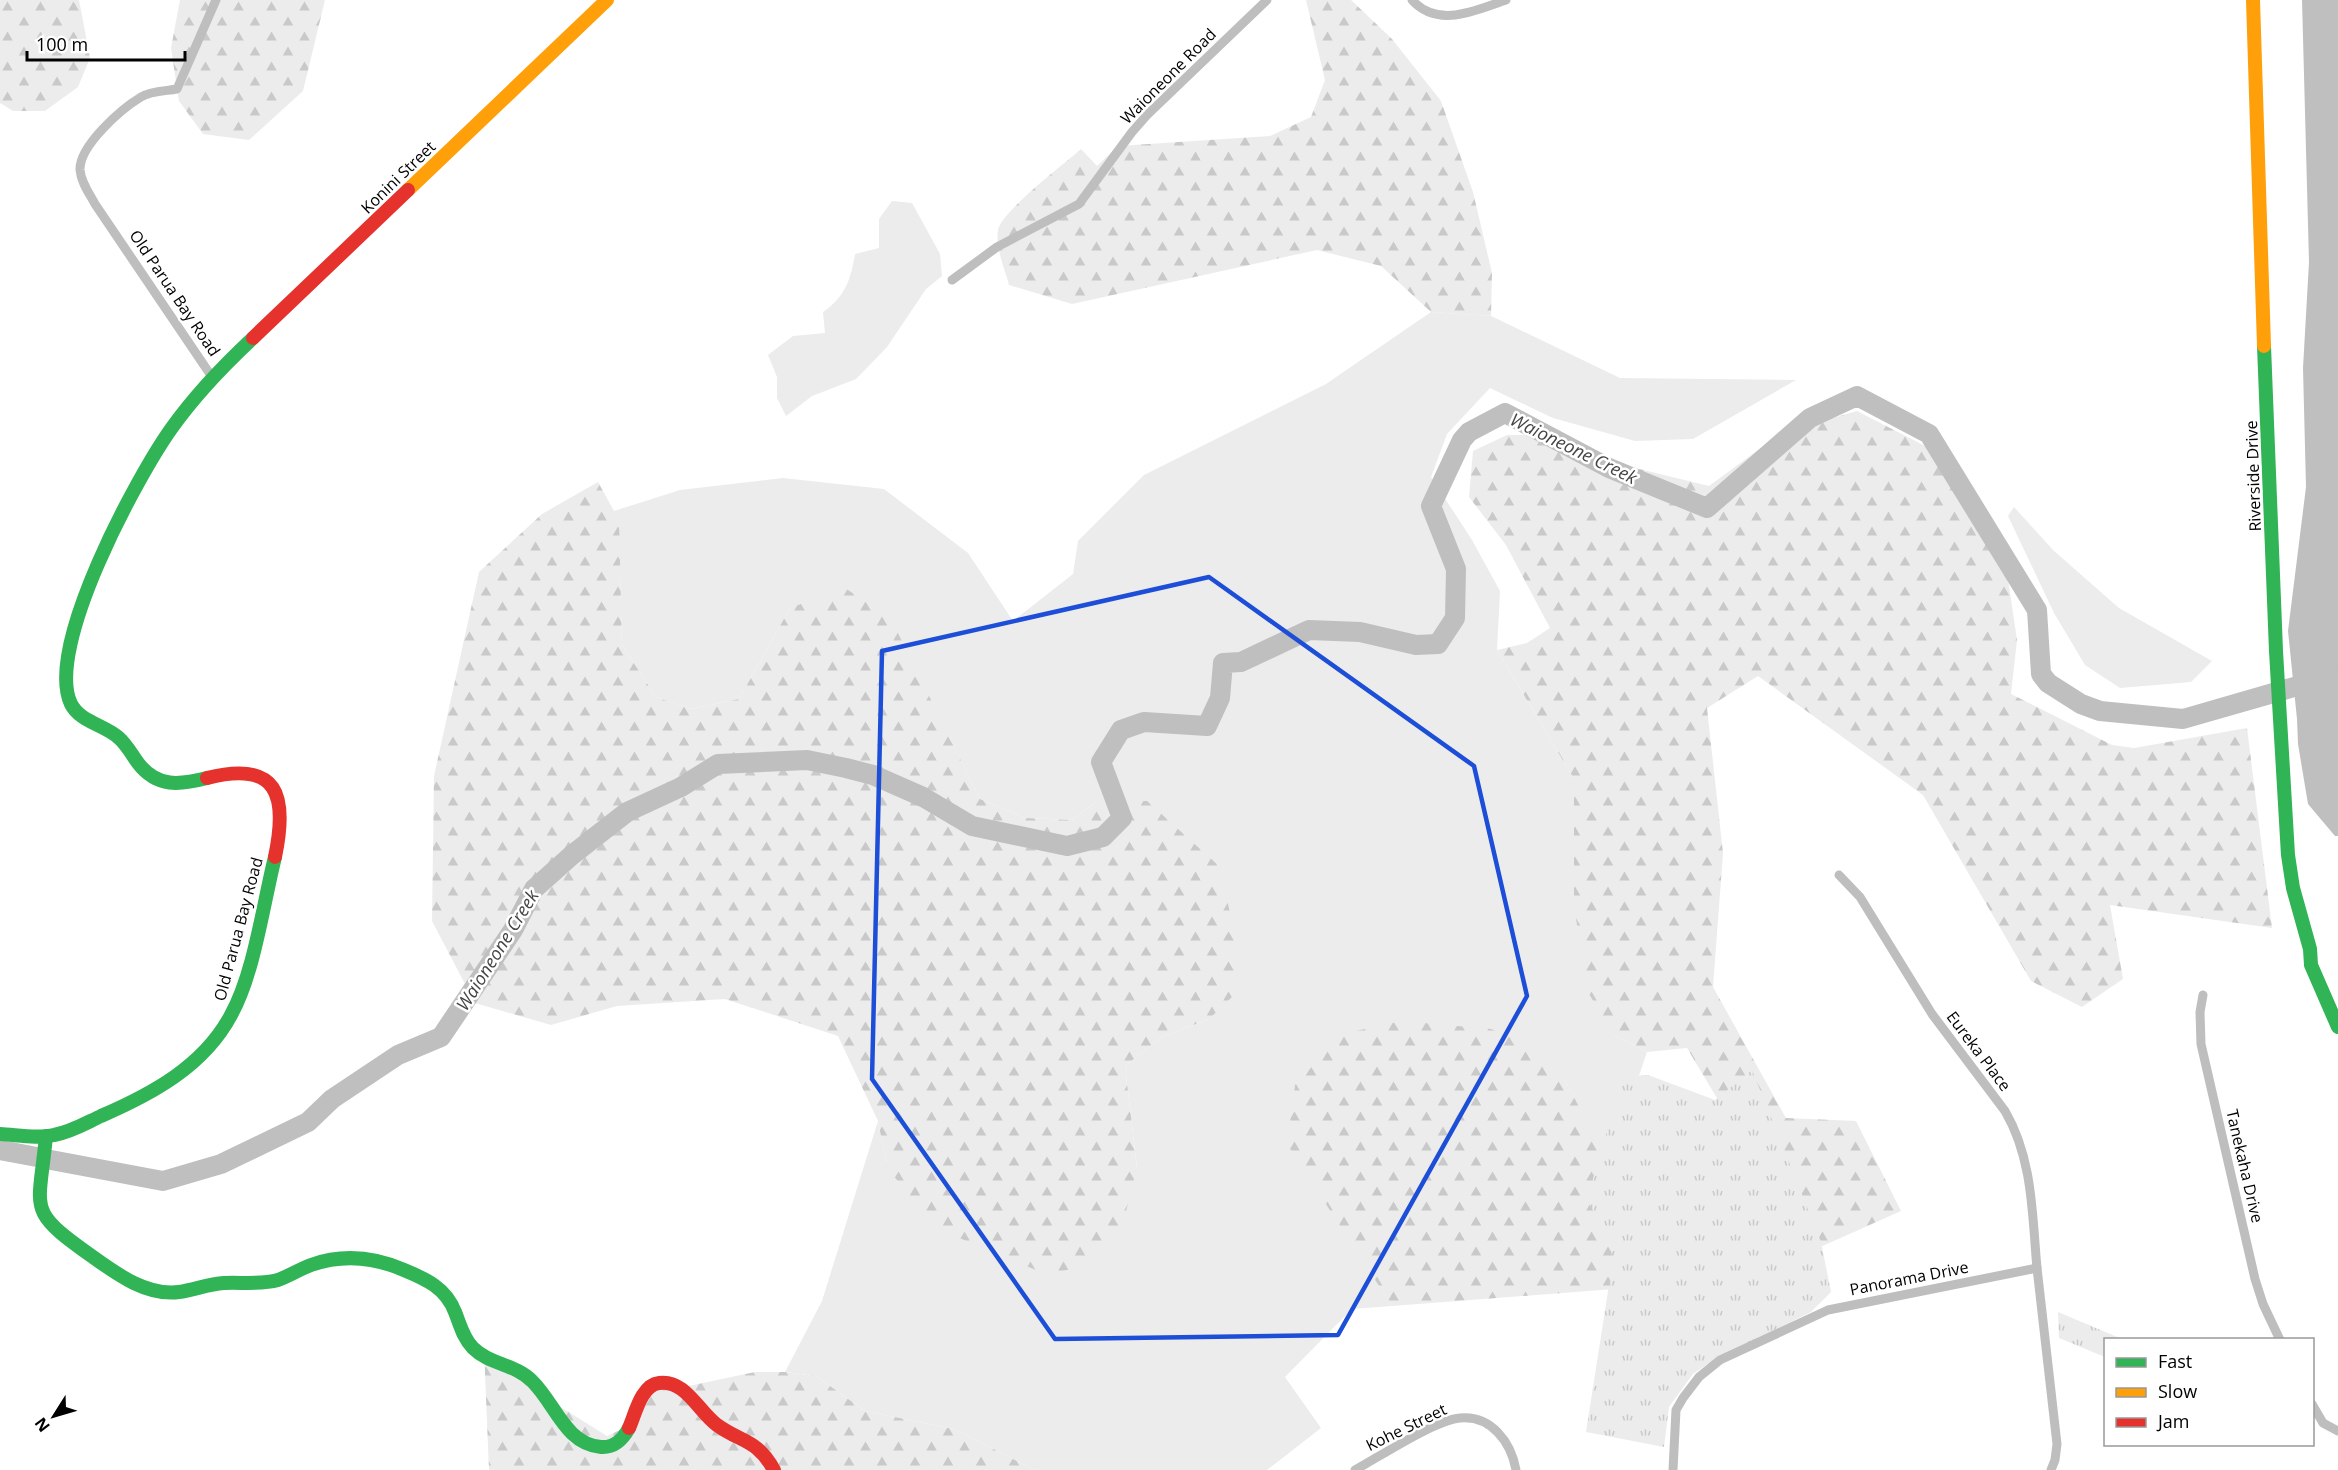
<svg xmlns="http://www.w3.org/2000/svg" width="2338" height="1470" font-family="'Open Sans',sans-serif">
<defs>
<pattern id="forest-firs" width="22" height="20" patternUnits="userSpaceOnUse" patternTransform="scale(1.5)"><rect width="22" height="20" fill="#ececec"/><path d="M5 1l3.5 6h-7zM16 11l3.5 6h-7z" fill="#c9c9c9"/></pattern>
<pattern id="park-tufts" width="24" height="20" patternUnits="userSpaceOnUse" patternTransform="scale(1.5)"><rect width="24" height="20" fill="#ececec"/><path d="M3 7l-1-3M5 7V3M7 7l1-3M15 17l-1-3M17 17v-4M19 17l1-3" fill="none" stroke="#c9c9c9"/></pattern>
</defs>
<rect width="100%" height="100%" fill="#fff"/>
<g fill="#ececec">
<path d="M 892,201 L 912,203 L 940,254 L 942,276 L 926,289 L 887,347 L 856,379 L 812,396 L 786,416 L 777,398 L 777,377 L 768,355 L 793,336 L 825,333 L 823,312 C 845,297 851,279 855,254 L 879,248 L 879,219 Z"/>
<path d="M 1431,312 L 1491,316 L 1620,378 L 1796,380 L 1693,439 L 1635,441 L 1553,418 L 1490,388 L 1447,434 L 1431,477 L 1472,540 L 1500,591 L 1497,650 L 1574,779 L 1574,907 L 1614,1035 L 1647,1052 L 1617,1141 L 1602,1152 L 1565,1080 L 1343,1034 L 1295,1085 L 1288,1144 L 1392,1306 L 1352,1309 L 1285,1377 L 1321,1428 L 1267,1470 L 1035,1470 L 954,1429 L 865,1411 L 816,1376 L 785,1372 L 822,1301 L 878,1121 L 887,1167 L 1137,1168 L 1125,1066 L 1162,1037 L 1209,1019 L 1097,801 L 1072,820 L 1025,818 L 980,799 L 891,620 L 790,608 L 739,699 L 691,709 L 656,697 L 622,645 L 620,571 L 614,511 L 680,490 L 783,478 L 884,489 L 968,553 L 1013,621 L 1073,574 L 1078,541 L 1144,475 L 1326,384 Z"/>
<path d="M 2014,507 L 2053,550 L 2119,608 L 2212,661 L 2191,682 L 2120,688 L 2085,665 L 2054,613 L 2008,516 Z"/>
</g>
<g fill="url(#forest-firs)">
<path d="M 0,0 L 79,0 L 90,58 L 78,87 L 45,111 L 13,111 L 0,103 Z"/>
<path d="M 180,0 L 325,0 L 303,91 L 249,140 L 203,134 L 179,101 L 171,48 Z"/>
<path d="M 1306,0 L 1351,0 L 1392,39 L 1441,101 L 1473,192 L 1492,273 L 1491,316 L 1431,312 L 1381,266 L 1317,250 L 1072,304 L 1009,285 C 1005,269 995,248 998,230 C 1001,212 1064,164 1081,149 L 1097,166 L 1118,146 L 1270,136 L 1311,117 L 1325,80 Z"/>
<path d="M 1857,411 L 1929,448 L 2004,552 L 2017,640 L 2011,694 L 2112,745 L 2134,748 L 2247,728 L 2272,928 L 2110,905 L 2123,979 L 2082,1007 L 2031,981 L 1923,795 L 1758,676 L 1707,708 L 1723,853 L 1713,987 L 1786,1118 L 1856,1121 L 1901,1211 L 1809,1252 L 1687,1048 L 1647,1052 L 1614,1035 L 1589,994 L 1574,907 L 1574,779 L 1497,650 L 1527,643 L 1550,628 L 1506,545 L 1469,497 L 1473,451 L 1507,435 L 1553,435 L 1615,463 L 1709,486 L 1781,433 Z"/>
<path d="M 598,482 L 619,520 L 622,645 L 656,697 L 691,709 L 739,699 L 790,608 L 845,588 L 891,619 L 980,799 L 1025,818 L 1072,820 L 1097,801 L 1147,801 L 1219,866 L 1240,955 L 1232,997 L 1209,1019 L 1162,1037 L 1125,1066 L 1137,1168 L 1121,1231 L 1089,1264 L 1048,1275 L 933,1227 L 887,1167 L 878,1121 L 838,1036 L 725,999 L 617,1006 L 551,1025 L 475,1003 L 432,921 L 434,776 L 479,572 L 542,514 Z"/>
<path d="M 1402,1021 L 1491,1029 L 1531,1045 L 1565,1080 L 1616,1178 L 1614,1289 L 1392,1306 L 1287,1144 L 1295,1085 L 1342,1034 Z"/>
<path d="M 484,1349 L 559,1406 L 607,1436 L 620,1430 L 649,1394 L 670,1379 L 679,1388 L 755,1372 L 785,1372 L 816,1376 L 865,1411 L 954,1429 L 1035,1470 L 489,1470 Z"/>
</g>
<g fill="url(#park-tufts)">
<path d="M 1752,1070 L 1821,1242 L 1831,1292 L 1811,1312 L 1715,1359 L 1693,1374 L 1669,1407 L 1664,1447 L 1586,1432 L 1611,1272 L 1612,1249 L 1587,1199 L 1623,1077 L 1648,1075 L 1715,1100 Z"/>
<path d="M 2058,1312 L 2122,1339 L 2106,1340 L 2105,1357 L 2059,1338 Z"/>
</g>
<path fill="#bfbfbf" d="M 2302,0 L 2338,0 L 2338,836 L 2335,836 L 2308,804 L 2298,744 L 2297,719 L 2288,631 L 2306,487 L 2303,368 L 2309,262 Z"/>
<g fill="none" stroke-linecap="round" stroke-linejoin="round">
<g stroke="#bfbfbf" stroke-width="20">
<path d="M 0,1150 L 37,1157"/>
<path d="M 51,1160 L 163,1181 L 221,1164 L 308,1122 L 332,1099 L 398,1055 L 441,1037 L 513,930 L 534,889 L 572,855 L 627,812 L 681,787 L 718,764 L 807,760 L 846,768 L 873,775 L 923,797 L 972,826 L 1067,846 L 1103,837 L 1122,818 L 1101,762 L 1121,730 L 1144,722 L 1207,726 L 1220,698 L 1223,663 L 1241,662 L 1309,630 L 1360,632 L 1416,645 L 1438,644 L 1455,618 L 1456,569 L 1431,506 L 1462,440 L 1469,432 L 1505,413 L 1609,468 L 1707,508 L 1810,418 L 1857,396 L 1929,434 L 2037,610 L 2041,674 L 2048,683 L 2081,704 L 2100,711 L 2183,719 L 2294,687 L 2338,681"/>
</g>
<g stroke="#bebebe" stroke-width="9">
<path d="M 1412,0 C 1438,29 1476,10 1506,0"/>
<path d="M 952,280 L 997,247 L 1079,204 L 1132,132 L 1147,115 L 1267,0"/>
<path d="M 212,377 L 95,204 C 89,193 81,182 80,170 C 79,146 121,109 141,97 C 150,91 166,91 177,89 L 216,0"/>
<path d="M 1839,875 L 1860,897 L 1932,1014 L 2005,1111 C 2033,1159 2032,1214 2037,1268"/>
<path d="M 2203,995 L 2200,1012 L 2201,1044 L 2255,1279 L 2263,1304 L 2280,1340"/>
<path d="M 2312,1404 L 2323,1423 L 2338,1431"/>
<path d="M 1355,1470 C 1379,1457 1435,1420 1460,1418 C 1491,1415 1511,1442 1516,1470"/>
<path d="M 1673,1470 L 1676,1410 L 1683,1398 L 1699,1377 L 1720,1360 L 1828,1310 L 2037,1268 L 2057,1444 L 2055,1460 L 2051,1470"/>
</g>
<g stroke="#30b455" stroke-width="14">
<path d="M 2264,346 L 2276,651 L 2288,855 L 2293,888 L 2310,949 L 2311,965 L 2338,1027"/>
<path d="M 207,778 C 180,785 157,788 138,763 C 132,755 127,745 119,738 C 105,725 80,722 71,704 C 44,648 137,477 171,429 C 195,395 223,366 253,338"/>
<path d="M 0,1134 C 18,1135 37,1139 54,1135 C 71,1132 86,1123 101,1116 C 152,1094 204,1066 231,1015 C 254,974 263,905 275,857"/>
<path d="M 46,1136 C 39,1212 25,1209 93,1257 C 118,1275 147,1296 179,1292 C 194,1290 208,1284 224,1283 C 241,1282 260,1285 278,1280 C 289,1276 300,1269 311,1265 C 342,1254 374,1257 404,1270 C 426,1279 446,1288 455,1312 C 460,1324 463,1338 473,1348 C 489,1364 515,1364 532,1381 C 555,1403 565,1444 601,1447 C 615,1448 623,1439 629,1428"/>
</g>
<g stroke="#ff9f0a" stroke-width="14">
<path d="M 2253,0 L 2264,346"/>
<path d="M 408,190 L 607,0"/>
</g>
<g stroke="#e5322d" stroke-width="14">
<path d="M 253,338 L 408,190"/>
<path d="M 207,778 C 278,760 288,795 275,857"/>
<path d="M 629,1428 C 635,1415 641,1385 659,1383 C 685,1379 699,1412 717,1425 C 742,1443 757,1439 774,1470"/>
</g>
</g>
<path fill="none" stroke="#1d4ed8" stroke-width="4.5" stroke-linejoin="round" d="M 1209,577 L 1474,766 L 1527,996 L 1338,1335 L 1055,1339 L 872,1079 L 882,651 Z"/>
<g text-anchor="middle" dominant-baseline="central" stroke-width="5" stroke-linejoin="round" paint-order="stroke">
<g font-size="16" fill="#000" stroke="#fff">
<text transform="translate(1168 76) rotate(-45)">Waioneone Road</text>
<text transform="translate(398 177) rotate(-44)">Konini Street</text>
<text transform="translate(175 293) rotate(56)">Old Parua Bay Road</text>
<text transform="translate(2253 476) rotate(-92)">Riverside Drive</text>
<text transform="translate(238 929) rotate(-75)">Old Parua Bay Road</text>
<text transform="translate(1979 1051) rotate(53)">Eureka Place</text>
<text transform="translate(2245 1166) rotate(77)">Tanekaha Drive</text>
<text transform="translate(1909 1278) rotate(-11)">Panorama Drive</text>
<text transform="translate(1406 1427) rotate(-26)">Kohe Street</text>
</g>
<g font-size="18" font-style="italic" fill="#444" stroke="#fff">
<text transform="translate(1574 448) rotate(26)">Waioneone Creek</text>
<text transform="translate(497 950) rotate(-58)">Waioneone Creek</text>
</g>
</g>
<rect x="2104" y="1338" width="210" height="108" fill="#ffffff" stroke="#999999" stroke-width="1.5"/>
<rect x="2116" y="1358" width="30" height="9" fill="#30b455" stroke="#999999" stroke-width="1.5"/>
<text x="2158" y="1368" font-size="18" fill="#000000">Fast</text>
<rect x="2116" y="1388" width="30" height="9" fill="#ff9f0a" stroke="#999999" stroke-width="1.5"/>
<text x="2158" y="1398" font-size="18" fill="#000000">Slow</text>
<rect x="2116" y="1418" width="30" height="9" fill="#e5322d" stroke="#999999" stroke-width="1.5"/>
<text x="2158" y="1428" font-size="18" fill="#000000">Jam</text>
<g transform="translate(54 1416) rotate(233)" stroke="#ffffff" stroke-width="4.5" paint-order="stroke">
<path d="M0-4.5L10 22L0 15L-10 22Z" fill="#000000"/>
<text y="-9" font-size="16" font-weight="bold" text-anchor="middle" fill="#000000">N</text>
</g>
<path d="M27 51v9h158v-9" fill="none" stroke="#000000" stroke-width="3"/>
<text x="36" y="51" font-size="18" fill="#000000" stroke="#ffffff" stroke-width="4.5" paint-order="stroke">100 m</text>
</svg>
